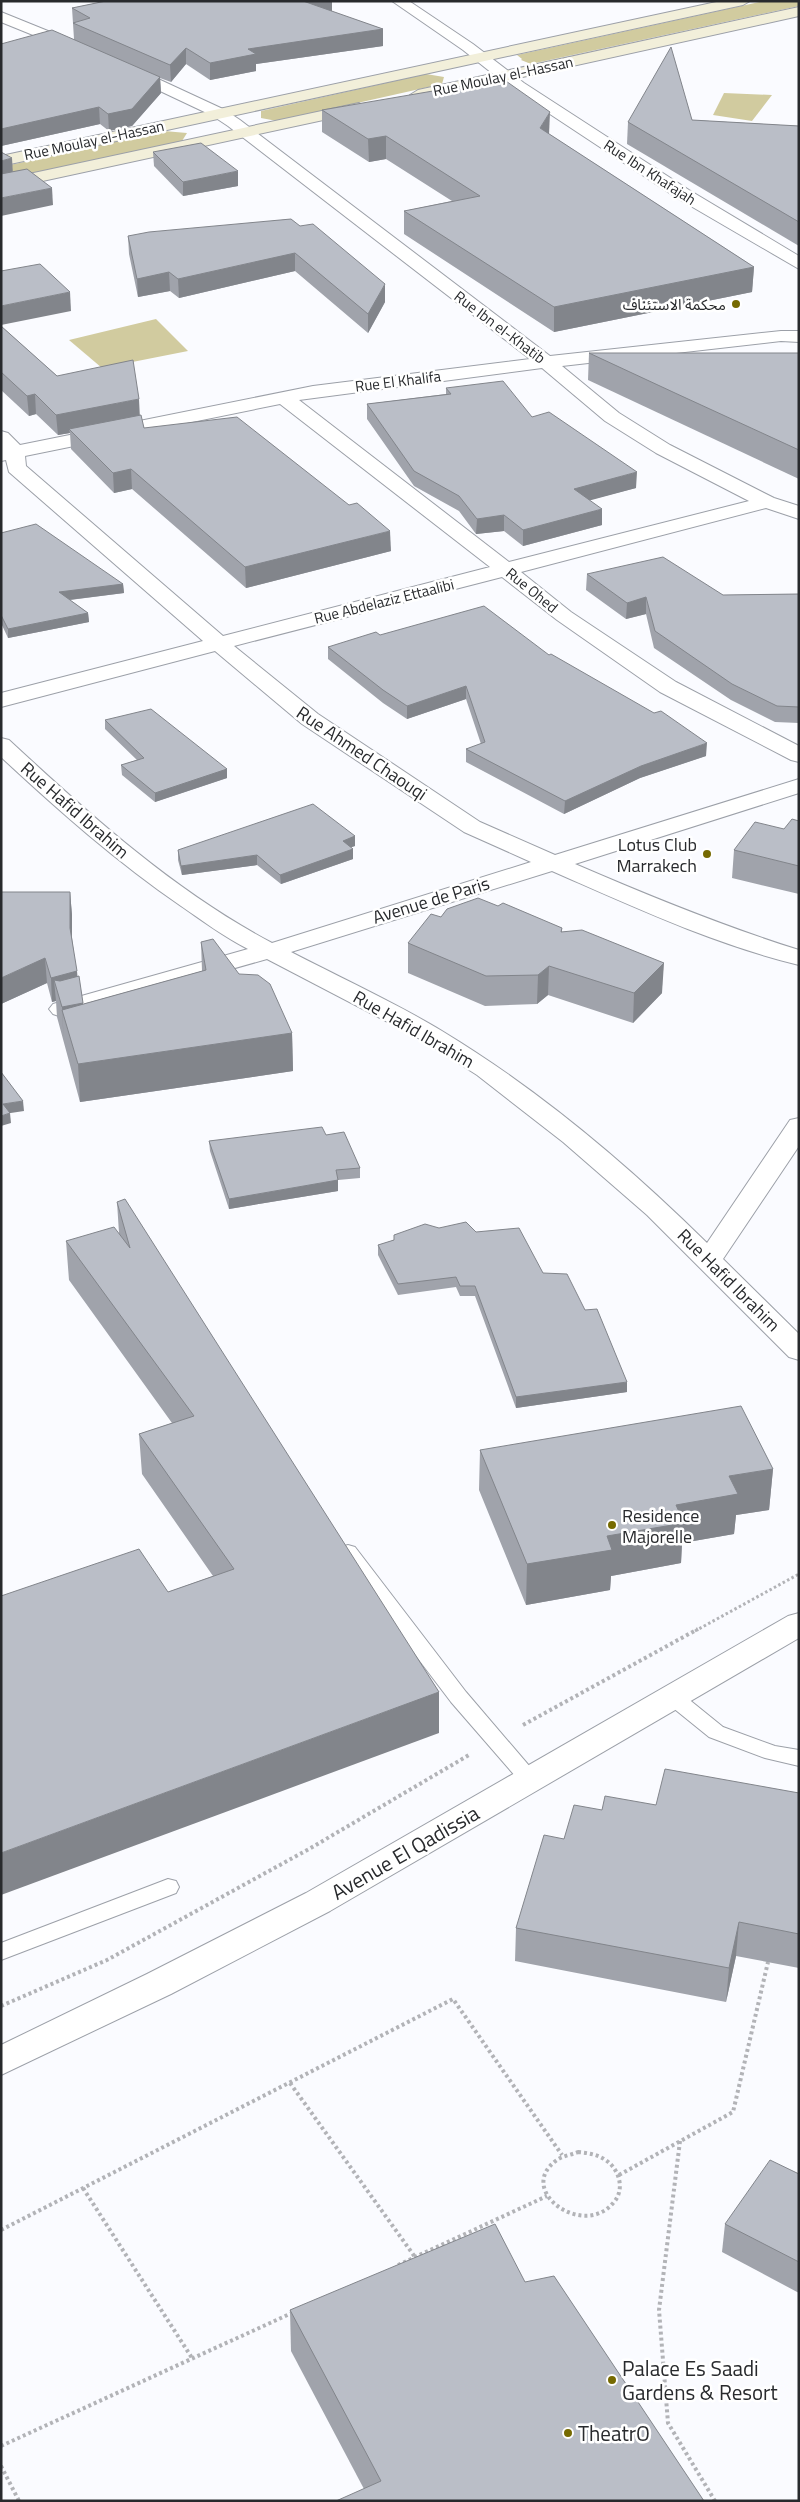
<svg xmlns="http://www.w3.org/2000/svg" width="800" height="2502" font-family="'Titillium Web','Noto Sans Arabic',sans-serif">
<rect width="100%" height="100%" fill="#fafbff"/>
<g fill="#d1cb9f">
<path d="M 764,1 L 799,1 L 799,6 L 531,64 L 521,60 L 522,59 L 517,55 Z"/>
<path d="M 426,74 L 444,77 L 442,84 L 277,121 L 261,118 L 261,111 Z"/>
<path d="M 724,93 L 772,95 L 752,121 L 713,115 Z"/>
<path d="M 164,131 L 187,133 L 182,141 L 1,180 L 1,167 Z"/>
<path d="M 156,319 L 188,351 L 102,368 L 69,340 Z"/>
</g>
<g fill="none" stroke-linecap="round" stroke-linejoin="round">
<defs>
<g id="lane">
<path d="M 348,1545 L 355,1547 L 466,1692 L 537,1775 L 540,1780 L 537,1785 L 530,1788 L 523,1785 L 451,1702 L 341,1557 L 338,1552 L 341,1547 Z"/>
<path d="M 674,1691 L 681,1693 L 723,1727 L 775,1746 L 799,1750 L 799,1766 L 765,1758 L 709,1737 L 667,1703 L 664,1698 L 667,1693 Z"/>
<path d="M 168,1879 L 176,1881 L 179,1887 L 176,1893 L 1,1960 L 1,1943 Z"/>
</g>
<g id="street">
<path d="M 392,1 L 409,1 L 473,44 L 524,83 L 689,190 L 799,256 L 799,269 L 677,198 L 512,89 L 463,50 Z"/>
<path d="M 1,12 L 80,44 L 83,47 L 80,50 L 70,50 L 1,22 Z"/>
<path d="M 128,65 L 225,110 L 240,120 L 550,356 L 781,331 L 799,331 L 799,342 L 781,341 L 562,366 L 619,413 L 670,445 L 774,498 L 799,506 L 799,519 L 766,508 L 521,572 L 571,612 L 676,682 L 799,746 L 799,762 L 791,760 L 660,692 L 557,620 L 502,577 L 234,646 L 318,714 L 480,822 L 555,855 L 799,779 L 799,793 L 575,864 C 649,896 722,926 799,950 L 799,965 C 713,944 632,906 552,871 L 291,952 C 341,978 394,1002 442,1031 C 538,1089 627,1164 707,1243 L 790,1120 L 799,1118 L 799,1146 L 723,1259 L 799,1334 L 799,1360 L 789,1357 L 647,1215 L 563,1142 L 477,1075 L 422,1040 L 267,959 L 62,1017 L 53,1014 L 49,1009 L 53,1004 L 248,949 C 224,937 203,921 181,906 C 116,861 59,811 1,757 L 1,738 L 9,740 C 90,815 174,891 272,943 L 531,862 L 464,832 L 302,724 L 215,651 L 1,707 L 1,693 L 203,641 L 9,472 L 6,460 L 1,461 L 1,431 L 8,433 L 20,445 L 313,386 L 530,359 L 228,126 L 213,116 L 122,73 L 120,70 ZM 542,368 L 605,421 L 656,453 L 749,501 L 509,562 L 299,400 ZM 280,404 L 490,567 L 223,636 L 26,466 L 25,456 Z"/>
<path d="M 799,1613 L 799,1638 L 330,1911 L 171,1994 L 1,2075 L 1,2045 L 147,1974 L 306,1893 L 788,1616 Z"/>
</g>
<g id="secondary">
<path d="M 721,1 L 750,1 L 743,5 L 1,166 L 1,156 Z"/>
<path d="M 799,7 L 799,16 L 418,100 L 410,95 L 418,90 Z"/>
<path d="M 359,103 L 367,108 L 365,111 L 1,190 L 1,180 Z"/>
</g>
</defs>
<use href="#lane" stroke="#9ca0a8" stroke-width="2"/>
<use href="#street" stroke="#9ca0a8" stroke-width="2"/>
<use href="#secondary" stroke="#9ca0a8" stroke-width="2"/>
<path stroke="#b2b3b7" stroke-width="3" stroke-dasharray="2.5 2.5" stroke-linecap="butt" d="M 695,1631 L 799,1574"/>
<g stroke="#b2b3b7" stroke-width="4" stroke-dasharray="3 3" stroke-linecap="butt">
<path d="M 523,1725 L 698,1629"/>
<path d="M 1,2006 L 107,1960 L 309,1849 L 469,1755"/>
<path d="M 290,2083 L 415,2257"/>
<path d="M 680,2141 L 659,2310 L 668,2423 L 715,2501"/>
<path d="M 578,2152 C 587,2153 596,2154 604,2159 C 618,2167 626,2188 614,2202 C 584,2240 514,2190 557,2160 C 562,2156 571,2155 578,2152 Z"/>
<path d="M 619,2175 L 733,2112 L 768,1962"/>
<path d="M 83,2188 L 192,2358"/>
<path d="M 1,2230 L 453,1999 L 562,2155"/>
<path d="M 398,2265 L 547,2196"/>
<path d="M 1,2446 L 294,2312"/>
<path d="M 1,2466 L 19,2501"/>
</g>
<use href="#lane" fill="#fff" fill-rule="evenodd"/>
<use href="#street" fill="#fff" fill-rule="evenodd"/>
<use href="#secondary" fill="#f2efda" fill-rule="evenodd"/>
</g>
<g fill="#a0a3ab">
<path d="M 106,1 L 332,1 L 332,12 L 383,29 L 383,46 L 256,64 L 256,71 L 210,80 L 186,64 L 171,82 L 160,78 L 161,93 L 132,126 L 109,131 L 100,124 L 1,146 L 1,44 L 74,39 L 72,8 Z"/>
<path d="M 322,110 L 549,134 L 754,267 L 752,292 L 554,332 L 404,234 L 404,211 L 452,201 L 386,159 L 369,162 L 322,132 Z"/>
<path d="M 692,120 L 799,126 L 799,246 L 627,144 L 628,122 Z"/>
<path d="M 153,152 L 238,186 L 183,196 L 154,166 Z"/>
<path d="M 291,219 L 385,302 L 368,333 L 295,271 L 179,298 L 170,291 L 138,297 L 129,254 L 128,236 Z"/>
<path d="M 1,326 L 57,376 L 140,415 L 144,428 L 391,551 L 246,588 L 132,489 L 114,493 L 71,449 L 70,433 L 58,435 L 36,414 L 29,416 L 1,390 Z"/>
<path d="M 589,353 L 799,353 L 799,479 L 588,380 Z"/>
<path d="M 446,388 L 532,417 L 636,488 L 589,500 L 602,525 L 523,546 L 504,531 L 476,534 L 459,511 L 414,486 L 367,419 L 367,404 L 446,394 Z"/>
<path d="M 1,533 L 123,584 L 124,593 L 70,600 L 88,613 L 89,622 L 8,638 L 1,623 Z"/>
<path d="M 587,574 L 723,595 L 799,594 L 799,723 L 775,722 L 731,700 L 654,648 L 646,614 L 626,619 L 586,590 Z"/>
<path d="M 380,635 L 549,655 L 706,756 L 640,778 L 564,814 L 466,762 L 466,749 L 481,744 L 466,699 L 407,719 L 383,703 L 328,659 L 328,647 Z"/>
<path d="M 105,720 L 227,769 L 227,778 L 155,802 L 122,775 L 121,765 L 137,760 L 105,729 Z"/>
<path d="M 799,821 L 799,894 L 732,878 L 734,850 L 784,829 Z"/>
<path d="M 355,836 L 355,846 L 351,847 L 353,849 L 353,859 L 281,884 L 257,865 L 182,875 L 178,860 L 178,850 Z"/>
<path d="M 70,892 L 72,915 L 72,938 L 77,977 L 83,1004 L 202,971 L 201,942 L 239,974 L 292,1033 L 293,1071 L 80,1102 L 57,1017 L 56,1001 L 52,1002 L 47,983 L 1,1004 Z"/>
<path d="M 498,906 L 562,928 L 562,932 L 662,993 L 633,1023 L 548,995 L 537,1004 L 485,1006 L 408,973 L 408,943 L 441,917 Z"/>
<path d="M 326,1135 L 360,1168 L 360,1178 L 338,1180 L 338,1191 L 229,1209 L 210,1151 L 209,1141 Z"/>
<path d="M 117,1202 L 439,1692 L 439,1733 L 168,1592 L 213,1576 L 142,1474 L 139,1434 L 172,1423 L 69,1280 L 66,1241 L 119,1233 Z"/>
<path d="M 439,1228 L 476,1232 L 543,1273 L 585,1310 L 627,1392 L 516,1408 L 475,1296 L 460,1296 L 456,1287 L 398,1295 L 378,1255 L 378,1245 L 394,1240 L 394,1235 Z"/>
<path d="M 480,1450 L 773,1469 L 769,1510 L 736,1515 L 734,1534 L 682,1543 L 681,1563 L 611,1576 L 610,1590 L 526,1605 L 479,1490 Z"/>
<path d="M 799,1793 L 799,1968 L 736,1956 L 726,2002 L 515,1961 L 516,1928 L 564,1839 L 602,1810 L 656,1805 Z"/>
<path d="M 799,2174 L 799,2293 L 722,2252 L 725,2224 Z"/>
<path d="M 525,2282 L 704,2501 L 364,2489 L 291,2351 L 290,2310 Z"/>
</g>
<g fill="#82858b">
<path d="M 302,1 L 332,1 L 332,12 Z"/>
<path d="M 383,29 L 383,46 L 256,64 L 256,71 L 210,80 L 210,63 L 248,49 Z"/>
<path d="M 186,48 L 186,64 L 171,82 L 170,65 Z"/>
<path d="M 160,77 L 161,93 L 132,126 L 109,131 L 108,114 Z"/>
<path d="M 99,107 L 100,124 L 1,146 L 1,129 Z"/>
<path d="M 550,112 L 549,135 L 540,128 Z"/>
<path d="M 386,136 L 386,159 L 369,162 L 368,139 Z"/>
<path d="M 12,158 L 13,175 L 1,178 L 1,161 Z"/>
<path d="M 238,171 L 238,186 L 183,196 L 183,182 Z"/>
<path d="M 52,188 L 53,205 L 1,216 L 1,198 Z"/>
<path d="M 295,253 L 295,271 L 179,298 L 178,279 Z"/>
<path d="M 754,267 L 752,292 L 554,332 L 554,307 Z"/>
<path d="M 169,272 L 170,291 L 138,297 L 137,279 Z"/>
<path d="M 385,284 L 385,302 L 368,333 L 368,314 Z"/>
<path d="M 70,292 L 71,311 L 1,325 L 1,306 Z"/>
<path d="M 35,394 L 36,414 L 29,416 L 27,396 Z"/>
<path d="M 139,399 L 140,419 L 69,429 L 70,433 L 58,435 L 56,415 Z"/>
<path d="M 131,469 L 132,489 L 114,493 L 113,473 Z"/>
<path d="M 637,472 L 636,488 L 573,505 L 574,489 Z"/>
<path d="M 602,509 L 602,525 L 523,546 L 523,530 Z"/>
<path d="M 504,515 L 504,531 L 476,534 L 477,519 Z"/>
<path d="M 390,531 L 391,551 L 246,588 L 245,567 Z"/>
<path d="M 123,584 L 124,593 L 60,601 L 59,592 Z"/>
<path d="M 646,597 L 646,614 L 626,619 L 627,603 Z"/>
<path d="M 88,613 L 89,622 L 8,638 L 8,629 Z"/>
<path d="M 466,686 L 466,699 L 407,719 L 407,706 Z"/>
<path d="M 707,743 L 706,756 L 640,778 L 564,814 L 565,801 L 641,766 Z"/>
<path d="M 227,769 L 227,778 L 155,802 L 155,793 Z"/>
<path d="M 355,836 L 355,846 L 343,850 L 343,841 Z"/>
<path d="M 353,849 L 353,859 L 281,884 L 280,875 Z"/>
<path d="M 257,855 L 257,865 L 182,875 L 181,866 Z"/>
<path d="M 70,892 L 72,915 L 72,952 L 70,928 Z"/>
<path d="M 45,958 L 47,983 L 1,1004 L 1,978 Z"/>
<path d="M 664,963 L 662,993 L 633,1023 L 634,993 Z"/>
<path d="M 549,966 L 548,995 L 537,1004 L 538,975 Z"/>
<path d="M 77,971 L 79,995 L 54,980 L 56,1001 L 52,1002 L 51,978 Z"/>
<path d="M 83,1003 L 86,1040 L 62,1010 L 64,1045 L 62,1007 Z"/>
<path d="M 292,1033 L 293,1071 L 80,1102 L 78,1064 Z"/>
<path d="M 23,1101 L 24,1111 L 4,1114 L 3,1104 Z"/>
<path d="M 10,1113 L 11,1123 L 1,1126 L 1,1116 Z"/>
<path d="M 338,1180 L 338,1191 L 229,1209 L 229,1199 Z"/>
<path d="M 627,1382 L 627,1392 L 516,1408 L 516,1397 Z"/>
<path d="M 773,1469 L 769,1510 L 736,1515 L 734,1534 L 682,1543 L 681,1563 L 611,1576 L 610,1590 L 526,1605 L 527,1564 L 607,1536 L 676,1505 L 729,1476 Z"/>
<path d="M 439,1692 L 439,1733 L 1,1895 L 1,1853 Z"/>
<path d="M 739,1922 L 736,1956 L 726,2002 L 729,1968 Z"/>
</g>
<g fill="#babec7" stroke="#82858b">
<path d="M 106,1 L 303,1 L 383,29 L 248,49 L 256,54 L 210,63 L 186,48 L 170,65 L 73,23 L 90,18 L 72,8 Z"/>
<path d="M 52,30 L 160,77 L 132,109 L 108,114 L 99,107 L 1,129 L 1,44 Z"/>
<path d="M 671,47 L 692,120 L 799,126 L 799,222 L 628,122 Z"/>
<path d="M 503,79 L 550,112 L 540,128 L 754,267 L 554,307 L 404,211 L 480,196 L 386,136 L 368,139 L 322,110 Z"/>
<path d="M 201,143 L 238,171 L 183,182 L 153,152 Z"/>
<path d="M 1,152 L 12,158 L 1,161 Z"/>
<path d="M 27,169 L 52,188 L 1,198 L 1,174 Z"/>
<path d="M 291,219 L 300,226 L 313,224 L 385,284 L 368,314 L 295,253 L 178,279 L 169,272 L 137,279 L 128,236 L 149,232 Z"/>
<path d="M 40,264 L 70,292 L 1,306 L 1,271 Z"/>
<path d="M 1,326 L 57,376 L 133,360 L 139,399 L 56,415 L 35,394 L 27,396 L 1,372 Z"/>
<path d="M 589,353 L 799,353 L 799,450 L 675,393 Z"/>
<path d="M 503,381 L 532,417 L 549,412 L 637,472 L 574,489 L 602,509 L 523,530 L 504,515 L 477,519 L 459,496 L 414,471 L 367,404 L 451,394 L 446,388 Z"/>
<path d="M 141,415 L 144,428 L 237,417 L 349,505 L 357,503 L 390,531 L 245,567 L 131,469 L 113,473 L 69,429 Z"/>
<path d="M 36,524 L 123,584 L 59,592 L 88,613 L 8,629 L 1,615 L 1,533 Z"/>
<path d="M 663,557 L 723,595 L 799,594 L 799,707 L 777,706 L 732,684 L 655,631 L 646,597 L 627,603 L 587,574 Z"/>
<path d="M 484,606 L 549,655 L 551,654 L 654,713 L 661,711 L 707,743 L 641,766 L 565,801 L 466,749 L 485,742 L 466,686 L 407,706 L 383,690 L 328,647 L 376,632 L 380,635 Z"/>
<path d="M 151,709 L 227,769 L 155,793 L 121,765 L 144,758 L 105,720 Z"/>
<path d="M 313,804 L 355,836 L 343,841 L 353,849 L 280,875 L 257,855 L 181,866 L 178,850 Z"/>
<path d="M 792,819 L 799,821 L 799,866 L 734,850 L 755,822 L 784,829 Z"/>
<path d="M 1,892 L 70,892 L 70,928 L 77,971 L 51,978 L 45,958 L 1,978 Z"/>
<path d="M 478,898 L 498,906 L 503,903 L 562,928 L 561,932 L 582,930 L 664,963 L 634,993 L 549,966 L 538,975 L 486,976 L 408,943 L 431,914 L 441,917 L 447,909 Z"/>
<path d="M 213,939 L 239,974 L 258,975 L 270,984 L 292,1033 L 78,1064 L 62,1010 L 206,970 L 201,942 Z"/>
<path d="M 79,976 L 83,1003 L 62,1007 L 54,980 L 60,981 Z"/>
<path d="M 1,1072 L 23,1101 L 3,1104 L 10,1113 L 1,1116 Z"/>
<path d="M 322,1127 L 326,1135 L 344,1132 L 360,1168 L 336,1170 L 338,1180 L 229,1199 L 209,1141 Z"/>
<path d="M 125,1199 L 439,1692 L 1,1853 L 1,1596 L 139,1549 L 168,1592 L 234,1569 L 139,1434 L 194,1416 L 66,1241 L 114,1227 L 130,1248 L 117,1202 Z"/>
<path d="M 466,1222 L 476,1232 L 519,1228 L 543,1273 L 567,1274 L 585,1310 L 597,1309 L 627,1382 L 516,1397 L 475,1286 L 460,1286 L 456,1277 L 398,1284 L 378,1245 L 394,1240 L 394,1235 L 425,1224 L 439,1228 Z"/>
<path d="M 741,1406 L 773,1469 L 729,1476 L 738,1494 L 676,1505 L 684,1523 L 607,1536 L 612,1550 L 527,1564 L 480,1450 Z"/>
<path d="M 665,1769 L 799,1793 L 799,1934 L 739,1922 L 729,1968 L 516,1928 L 544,1835 L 564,1839 L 574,1805 L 602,1810 L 605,1796 L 656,1805 Z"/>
<path d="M 770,2160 L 799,2174 L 799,2262 L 725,2224 Z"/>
<path d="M 495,2224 L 525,2282 L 554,2276 L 704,2501 L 336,2501 L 381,2481 L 290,2310 Z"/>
</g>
<g fill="#766a01" stroke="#fff" stroke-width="2">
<circle cx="736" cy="304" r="5"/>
<circle cx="707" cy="854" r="5"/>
<circle cx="612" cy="1525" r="5"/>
<circle cx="612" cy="2380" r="5"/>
<circle cx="568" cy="2433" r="5"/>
</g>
<g text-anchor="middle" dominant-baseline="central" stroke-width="5" stroke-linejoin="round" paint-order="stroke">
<g font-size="15" fill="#282a2d" stroke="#fff">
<text transform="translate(503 76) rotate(-12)">Rue Moulay el-Hassan</text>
<text transform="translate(94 140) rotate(-12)">Rue Moulay el-Hassan</text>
<text transform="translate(650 172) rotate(33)">Rue Ibn Khafajah</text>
<text transform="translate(500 327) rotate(37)">Rue Ibn el-Khatib</text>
<text transform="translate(398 381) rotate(-7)">Rue El Khalifa</text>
<text transform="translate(532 590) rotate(39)">Rue Ohed</text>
<text transform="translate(384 601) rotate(-14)">Rue Abdelaziz Ettaalibi</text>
</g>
<g font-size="15" fill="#282a2d" stroke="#fff" text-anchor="end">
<text x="726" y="304">محكمة الاستئناف</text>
</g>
<g font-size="18" fill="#282a2d" stroke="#fff">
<text transform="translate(362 753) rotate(34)">Rue Ahmed Chaouqi</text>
<text transform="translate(75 810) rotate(41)">Rue Hafid Ibrahim</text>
<text transform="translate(431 900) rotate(-17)">Avenue de Paris</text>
<text transform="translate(414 1029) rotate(30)">Rue Hafid Ibrahim</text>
<text transform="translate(729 1280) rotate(45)">Rue Hafid Ibrahim</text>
</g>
<g font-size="18" fill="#282a2d" stroke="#fff" text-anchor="end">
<text x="697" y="844">Lotus Club<tspan x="697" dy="21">Marrakech</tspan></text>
<text x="622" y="1515" text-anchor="start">Residence<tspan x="622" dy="21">Majorelle</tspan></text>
</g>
<g font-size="21" fill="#282a2d" stroke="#fff">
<text transform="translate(405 1852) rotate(-30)">Avenue El Qadissia</text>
</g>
<g font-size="21" fill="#282a2d" stroke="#fff" text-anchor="start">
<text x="622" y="2368">Palace Es Saadi<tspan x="622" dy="24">Gardens &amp; Resort</tspan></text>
<text x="578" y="2433">TheatrO</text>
</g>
</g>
<rect width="800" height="2502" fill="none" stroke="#282a2d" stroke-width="5"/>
</svg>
